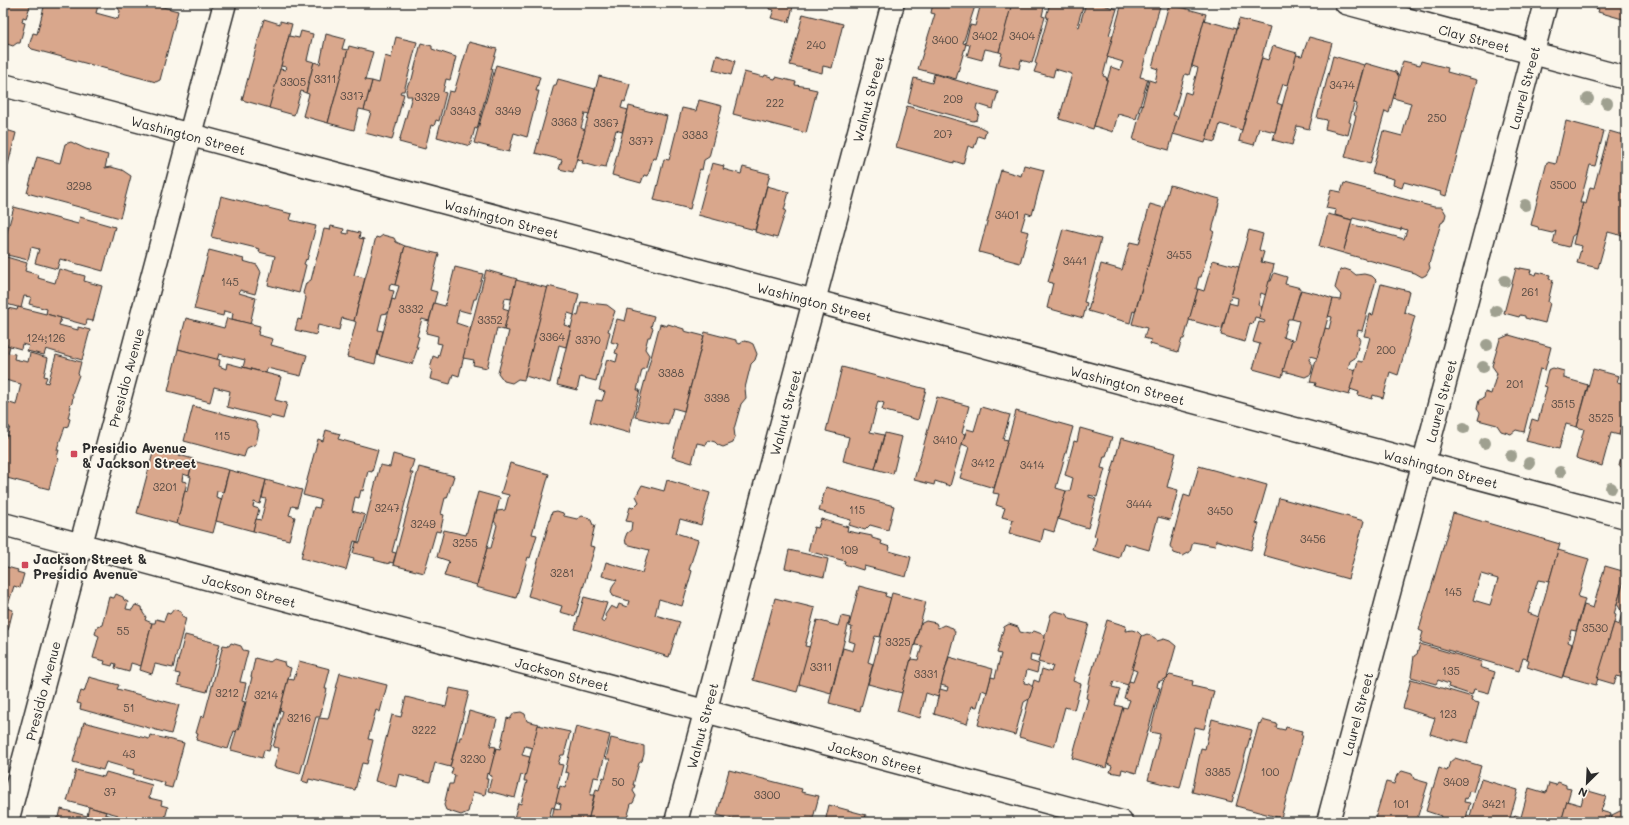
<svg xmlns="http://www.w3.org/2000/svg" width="1629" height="825" font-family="Mali,sans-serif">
<rect width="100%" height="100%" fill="#fbf7ec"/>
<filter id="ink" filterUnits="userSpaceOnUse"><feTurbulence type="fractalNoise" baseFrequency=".025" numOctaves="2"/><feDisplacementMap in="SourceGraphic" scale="8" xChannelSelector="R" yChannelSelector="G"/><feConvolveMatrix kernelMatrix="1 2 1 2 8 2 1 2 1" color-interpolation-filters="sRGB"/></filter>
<g filter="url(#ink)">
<g fill="#d9a78c" stroke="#2b2b2b" fill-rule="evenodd">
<path d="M 3,3 L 31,3 L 26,18 L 23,17 L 22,22 L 25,23 L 20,43 L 17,43 L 13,46 L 4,43 L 3,41 Z"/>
<path d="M 45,3 L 102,3 L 98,6 L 96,13 L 118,19 L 120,11 L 118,8 L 119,3 L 147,3 L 178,11 L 160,80 L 156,82 L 32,49 L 29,46 L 33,33 L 37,34 Z"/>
<path d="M 770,3 L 794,3 L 789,22 L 771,18 L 774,10 L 769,9 Z"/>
<path d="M 933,3 L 976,3 L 963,43 L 966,44 L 956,79 L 918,69 L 935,14 L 931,13 Z"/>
<path d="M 981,3 L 1006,3 L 1012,5 L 999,52 L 985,49 L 982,60 L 967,56 L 970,45 L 965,44 L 970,25 L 975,26 Z"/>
<path d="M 1012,3 L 1045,3 L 1042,16 L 1045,17 L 1032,63 L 1021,60 L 1019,69 L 999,64 L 1002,53 L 999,52 Z"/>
<path d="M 1050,3 L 1084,3 L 1077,26 L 1079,27 L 1086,3 L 1097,3 L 1117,9 L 1109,35 L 1113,36 L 1103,76 L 1106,77 L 1107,81 L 1093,129 L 1059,119 L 1072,74 L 1055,69 L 1053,77 L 1034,72 L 1037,64 L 1035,63 L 1048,17 L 1046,17 Z"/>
<path d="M 1122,3 L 1149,3 L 1160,6 L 1140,77 L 1148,79 L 1136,119 L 1118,114 L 1113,132 L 1094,126 L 1111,67 L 1120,70 L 1123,62 L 1107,57 Z"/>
<path d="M 1588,3 L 1626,3 L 1626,20 L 1598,12 L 1599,9 L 1587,6 Z"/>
<path d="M 1169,4 L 1206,14 L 1189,75 L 1185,74 L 1173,115 L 1178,117 L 1169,150 L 1133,140 L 1149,80 L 1155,82 L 1158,69 L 1152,67 Z"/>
<path d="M 803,14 L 843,24 L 832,68 L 823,66 L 822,73 L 790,65 Z"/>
<path d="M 264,19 L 280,24 L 280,21 L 292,24 L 270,108 L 242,100 Z"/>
<path d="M 1239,19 L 1270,27 L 1242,130 L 1220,124 L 1215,142 L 1206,140 Z"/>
<path d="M 1204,20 L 1236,29 L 1205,143 L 1173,134 L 1185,92 L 1191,94 L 1198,68 L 1192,66 Z"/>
<path d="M 301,31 L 313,34 L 307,60 L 314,62 L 306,93 L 301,91 L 294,115 L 269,108 L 280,69 L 285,70 L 286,67 L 281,66 L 289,36 L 299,38 Z"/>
<path d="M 326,34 L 345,39 L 342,49 L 348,50 L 328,123 L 303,116 L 309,94 L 306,93 L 314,62 L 320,64 Z"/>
<path d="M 396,37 L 417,42 L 404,91 L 401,91 L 400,93 L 404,94 L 392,140 L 365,133 L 371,112 L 364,110 L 372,81 L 379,83 L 385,56 L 391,58 Z"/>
<path d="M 1309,37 L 1332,43 L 1309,129 L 1297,126 L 1292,145 L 1273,140 L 1296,55 L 1302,56 Z"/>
<path d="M 469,42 L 497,49 L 491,69 L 493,69 L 477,129 L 475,128 L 470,146 L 437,137 L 449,91 L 454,92 Z"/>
<path d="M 421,43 L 432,46 L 432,49 L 456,57 L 450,80 L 446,79 L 443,92 L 446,93 L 439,121 L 436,120 L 434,126 L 431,125 L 425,149 L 399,142 L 412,96 L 407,96 L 406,91 L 408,84 L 412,79 Z"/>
<path d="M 349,46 L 373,52 L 365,80 L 372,81 L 364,110 L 359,109 L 354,130 L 328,123 Z"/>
<path d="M 1273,46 L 1297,53 L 1288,85 L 1283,84 L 1277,103 L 1282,105 L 1275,132 L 1259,128 L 1254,145 L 1239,141 L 1262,58 L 1268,60 Z"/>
<path d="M 717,55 L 735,61 L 731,75 L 713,70 Z"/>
<path d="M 1333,56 L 1364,65 L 1349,122 L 1351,123 L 1348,135 L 1325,129 L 1327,120 L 1317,118 Z"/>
<path d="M 1403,61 L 1420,65 L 1421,61 L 1448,68 L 1447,72 L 1477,80 L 1446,196 L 1440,194 L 1441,192 L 1404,182 L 1402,188 L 1393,185 L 1394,179 L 1372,173 L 1383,131 L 1402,136 L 1411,103 L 1393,98 Z"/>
<path d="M 1365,63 L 1396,72 L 1399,77 L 1389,113 L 1385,111 L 1370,164 L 1345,157 L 1356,116 L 1354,115 L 1357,104 L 1354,103 Z"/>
<path d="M 496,65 L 540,77 L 536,91 L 539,91 L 527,137 L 514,133 L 509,152 L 474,143 Z"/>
<path d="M 744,72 L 764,77 L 765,75 L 771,77 L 771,78 L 775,79 L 776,77 L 796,82 L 795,85 L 809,87 L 808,88 L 817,90 L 806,133 L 733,114 Z"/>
<path d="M 934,74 L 998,92 L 993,109 L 977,104 L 976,109 L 979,113 L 977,120 L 973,121 L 908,103 L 914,78 L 932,83 Z"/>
<path d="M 599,76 L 630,84 L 625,102 L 623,101 L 621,108 L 628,110 L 622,132 L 616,130 L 606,167 L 601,166 L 600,168 L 582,163 L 583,161 L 577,159 Z"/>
<path d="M 558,79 L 595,89 L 589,114 L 585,113 L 581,128 L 585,130 L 573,172 L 559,169 L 562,160 L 535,153 L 554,85 L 556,85 Z"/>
<path d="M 699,100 L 722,106 L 709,157 L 704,160 L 702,170 L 700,169 L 690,209 L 654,200 L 664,159 L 669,160 L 682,108 L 696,111 Z"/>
<path d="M 629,106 L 667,116 L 656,159 L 653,158 L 648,176 L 644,175 L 641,183 L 612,175 Z"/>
<path d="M 907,106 L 980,127 L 986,130 L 984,138 L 978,136 L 974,148 L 968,146 L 963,164 L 954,161 L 954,163 L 896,147 Z"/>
<path d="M 1566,121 L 1604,131 L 1595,166 L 1590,165 L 1580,203 L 1583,203 L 1575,234 L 1572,236 L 1569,247 L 1553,243 L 1556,231 L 1552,233 L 1539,230 L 1538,227 L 1531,225 L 1547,162 L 1556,164 Z"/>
<path d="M 3,129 L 16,133 L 8,165 L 7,165 L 4,176 L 5,177 L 3,186 Z"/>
<path d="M 1609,131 L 1626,136 L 1626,226 L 1623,236 L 1608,232 L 1598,268 L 1577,263 L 1582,246 L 1573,244 L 1583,203 L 1586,204 L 1590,187 L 1594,188 Z"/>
<path d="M 71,142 L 86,149 L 108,155 L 105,168 L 111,167 L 122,170 L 131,176 L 120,218 L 27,193 L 37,157 L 60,163 L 65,144 Z"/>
<path d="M 712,163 L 724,166 L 723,169 L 741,174 L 743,167 L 770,174 L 755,230 L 698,215 Z"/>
<path d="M 1024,165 L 1044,170 L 1032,215 L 1026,213 L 1021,230 L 1029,232 L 1020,263 L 979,252 L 1001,170 L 1021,176 Z"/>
<path d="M 1344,183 L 1434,207 L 1442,207 L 1446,214 L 1445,218 L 1443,222 L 1441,223 L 1429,264 L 1430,268 L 1426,275 L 1422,277 L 1415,273 L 1343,253 L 1351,224 L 1404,239 L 1407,230 L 1401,228 L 1401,230 L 1353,218 L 1352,220 L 1335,215 L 1336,210 L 1326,208 L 1331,190 L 1341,192 Z"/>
<path d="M 1170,185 L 1220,199 L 1212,231 L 1214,231 L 1201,277 L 1199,277 L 1196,289 L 1198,289 L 1184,339 L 1182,339 L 1178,352 L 1150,344 L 1151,340 L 1144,338 L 1147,328 L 1132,324 Z"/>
<path d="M 767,186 L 789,192 L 784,210 L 786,210 L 777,238 L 755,232 Z"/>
<path d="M 221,196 L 292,214 L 290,220 L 316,226 L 307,260 L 306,259 L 304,264 L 306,265 L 299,293 L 268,285 L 275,256 L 259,252 L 260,249 L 211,237 Z"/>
<path d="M 1150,204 L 1164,208 L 1135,312 L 1133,311 L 1130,323 L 1088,311 L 1101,264 L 1122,270 L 1130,242 L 1139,244 Z"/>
<path d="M 14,207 L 78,224 L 80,217 L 115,227 L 103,271 L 60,259 L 57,269 L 35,263 L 39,249 L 31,247 L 28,260 L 3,254 L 3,238 L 6,236 Z"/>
<path d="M 1328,214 L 1352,220 L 1343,253 L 1319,246 Z"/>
<path d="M 331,226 L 344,229 L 343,233 L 348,234 L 348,230 L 360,233 L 359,238 L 364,239 L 354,275 L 365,278 L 354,321 L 342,318 L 339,330 L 318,325 L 316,335 L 295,330 L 298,319 L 301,320 L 306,298 L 303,293 L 306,283 L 311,280 L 324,229 L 330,230 Z"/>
<path d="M 1063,229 L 1101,239 L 1084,302 L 1087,303 L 1083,318 L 1047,308 L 1053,283 L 1048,282 Z"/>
<path d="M 1249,230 L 1263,234 L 1259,250 L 1264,252 L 1261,262 L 1274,265 L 1266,295 L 1261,293 L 1258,305 L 1262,307 L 1259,318 L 1255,317 L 1253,324 L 1250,323 L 1245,342 L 1221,335 L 1229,303 L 1237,305 L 1238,298 L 1231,296 Z"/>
<path d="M 383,235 L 394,238 L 396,242 L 405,246 L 395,285 L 390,284 L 389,290 L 394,291 L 388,313 L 382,314 L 378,330 L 383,331 L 375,364 L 347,357 L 356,322 L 354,321 L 376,237 L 379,238 Z"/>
<path d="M 405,246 L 439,254 L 430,290 L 437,292 L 429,321 L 422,319 L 417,336 L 419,337 L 416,347 L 418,347 L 412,364 L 377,355 L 392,299 L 395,300 L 399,286 L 395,285 Z"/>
<path d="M 209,250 L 244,259 L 243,261 L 257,265 L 261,272 L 255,294 L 240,290 L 239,293 L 256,298 L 250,324 L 232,319 L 233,313 L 224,311 L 223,316 L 194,309 Z"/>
<path d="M 3,256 L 27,263 L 25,271 L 39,275 L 38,278 L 55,283 L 59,269 L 85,276 L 84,281 L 102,286 L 93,321 L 87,320 L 86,325 L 46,314 L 47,309 L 29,304 L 31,297 L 24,296 L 21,308 L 3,303 Z"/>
<path d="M 1213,260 L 1239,267 L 1222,329 L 1189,320 L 1198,289 L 1204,291 Z"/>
<path d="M 455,267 L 483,274 L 476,299 L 474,299 L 470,313 L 459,310 L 456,323 L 471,328 L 459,376 L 453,374 L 450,384 L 430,379 L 432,370 L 430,369 L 433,356 L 438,358 L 442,344 L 437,343 L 438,336 L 426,333 L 434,303 L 445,306 Z"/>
<path d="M 1516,268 L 1520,269 L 1520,268 L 1531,270 L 1530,273 L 1536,275 L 1537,272 L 1550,275 L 1549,279 L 1553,280 L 1548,302 L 1550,303 L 1545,323 L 1525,318 L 1525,316 L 1520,315 L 1519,317 L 1504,313 Z"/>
<path d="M 1345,269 L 1351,271 L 1356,275 L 1364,274 L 1372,276 L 1376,280 L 1362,331 L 1358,330 L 1357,335 L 1360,340 L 1355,358 L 1350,361 L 1348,368 L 1356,370 L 1349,395 L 1315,386 L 1316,383 L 1310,382 L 1325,328 L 1329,329 L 1332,317 L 1328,316 L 1333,299 L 1340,300 L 1341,295 L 1335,288 L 1340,270 Z"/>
<path d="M 486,270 L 517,279 L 511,299 L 505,298 L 503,308 L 509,310 L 504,330 L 497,328 L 487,368 L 473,365 L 474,360 L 463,358 Z"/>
<path d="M 1274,273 L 1287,277 L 1285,284 L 1301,288 L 1292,319 L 1288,319 L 1283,337 L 1292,340 L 1282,377 L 1253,369 L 1260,344 L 1253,342 L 1259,322 L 1264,323 L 1265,321 L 1259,319 L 1269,281 L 1271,281 Z"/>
<path d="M 516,280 L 548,288 L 524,380 L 518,379 L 512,383 L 504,381 L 498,373 L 509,331 L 504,330 Z"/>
<path d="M 1381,284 L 1409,291 L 1404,312 L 1415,316 L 1398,375 L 1390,372 L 1383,398 L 1373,395 L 1372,399 L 1358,395 L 1359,392 L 1350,389 L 1358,361 L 1363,362 L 1370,337 L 1364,336 L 1370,314 L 1373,315 Z"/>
<path d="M 548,286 L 579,294 L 574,315 L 568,313 L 564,325 L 571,327 L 566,347 L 559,345 L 550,383 L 525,376 Z"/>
<path d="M 1301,290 L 1318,294 L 1333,299 L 1317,358 L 1310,356 L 1309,360 L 1313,365 L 1311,374 L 1305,377 L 1283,371 L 1292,340 L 1294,340 L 1299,321 L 1292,319 Z"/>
<path d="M 581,302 L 607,305 L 615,311 L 608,331 L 610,332 L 604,357 L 603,356 L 596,381 L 580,377 L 577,390 L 557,385 L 574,315 L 578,316 Z"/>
<path d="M 3,307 L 17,310 L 18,307 L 46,314 L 61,318 L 59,325 L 78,330 L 78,327 L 90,330 L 82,360 L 46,349 L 44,355 L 27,351 L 29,346 L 22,344 L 21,349 L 3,344 Z"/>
<path d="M 628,309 L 654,316 L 651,327 L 653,328 L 650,337 L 648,337 L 645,349 L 649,355 L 646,368 L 642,370 L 637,390 L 640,390 L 629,433 L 590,422 L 596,400 L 602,401 L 605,392 L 599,390 L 607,359 L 616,362 L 618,354 L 615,353 L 618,344 L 611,342 L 617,319 L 625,321 Z"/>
<path d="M 186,318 L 224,328 L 227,318 L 260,326 L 258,335 L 273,339 L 271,345 L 307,355 L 301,376 L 267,368 L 266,373 L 243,367 L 245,360 L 219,354 L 217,360 L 178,349 Z"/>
<path d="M 660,324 L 667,326 L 668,324 L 684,329 L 684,331 L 704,336 L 684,411 L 673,408 L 668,425 L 635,417 Z"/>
<path d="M 705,332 L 736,340 L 736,342 L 740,344 L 744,341 L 749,342 L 753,344 L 757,354 L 755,360 L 751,364 L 745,388 L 746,398 L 741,404 L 734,429 L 735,437 L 733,443 L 723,447 L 718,445 L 715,442 L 708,440 L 706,445 L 697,443 L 692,463 L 672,457 Z"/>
<path d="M 1509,335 L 1551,347 L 1545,370 L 1540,369 L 1524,432 L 1516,430 L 1511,434 L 1501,431 L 1497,425 L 1478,420 L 1480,413 L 1477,409 L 1479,400 L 1484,398 L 1485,392 L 1491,394 L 1497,373 L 1492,366 L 1500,339 Z"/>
<path d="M 3,344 L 10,346 L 8,353 L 15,354 L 14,359 L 28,362 L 30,353 L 48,358 L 44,376 L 47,377 L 45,382 L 48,383 L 56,355 L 81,362 L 78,374 L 79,375 L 72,394 L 73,396 L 72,403 L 69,406 L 71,406 L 68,418 L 70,419 L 68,426 L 65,427 L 58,446 L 57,450 L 59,450 L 57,457 L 59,459 L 55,466 L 49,489 L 3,477 L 3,436 L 7,437 L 10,427 L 3,426 L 3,395 L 6,396 L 4,401 L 16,405 L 21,384 L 5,380 L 5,378 L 3,377 Z"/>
<path d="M 178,349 L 220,360 L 219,366 L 226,369 L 227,363 L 281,377 L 275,400 L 287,403 L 283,419 L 271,416 L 270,418 L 227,407 L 230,391 L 214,387 L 210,402 L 168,391 Z"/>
<path d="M 842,367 L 926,389 L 918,420 L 882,410 L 884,403 L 878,401 L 870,432 L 884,435 L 875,469 L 843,461 L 849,437 L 826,431 Z"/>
<path d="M 1553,368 L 1564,371 L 1564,378 L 1588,385 L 1577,427 L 1566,424 L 1559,449 L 1526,441 L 1532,419 L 1538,421 L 1547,387 L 1544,386 L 1548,370 Z"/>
<path d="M 1593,369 L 1619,376 L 1617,382 L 1626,384 L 1626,407 L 1619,435 L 1611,433 L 1602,466 L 1576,458 L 1584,429 L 1577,427 Z"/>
<path d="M 937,397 L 969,406 L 962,433 L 965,434 L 950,486 L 935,481 L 934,485 L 914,480 Z"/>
<path d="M 193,406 L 255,422 L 259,430 L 256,444 L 247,448 L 244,457 L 184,441 Z"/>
<path d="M 981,407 L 1010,415 L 1003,439 L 1008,440 L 994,488 L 960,478 L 969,447 L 962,444 L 967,429 L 974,431 Z"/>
<path d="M 1626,407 L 1626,436 L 1619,435 Z"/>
<path d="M 1016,411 L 1073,427 L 1056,488 L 1066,491 L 1058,519 L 1054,532 L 1044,529 L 1041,542 L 1009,533 L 1013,520 L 1002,517 L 1005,508 L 996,505 L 999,494 L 993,493 Z"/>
<path d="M 1080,428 L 1112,437 L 1106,456 L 1104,456 L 1101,468 L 1105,469 L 1097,497 L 1089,495 L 1089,497 L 1096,499 L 1088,528 L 1058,519 L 1066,491 L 1070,491 L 1073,478 L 1065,475 L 1074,441 L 1077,442 Z"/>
<path d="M 326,430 L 340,434 L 338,439 L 378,450 L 372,472 L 368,471 L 363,491 L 361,490 L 359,498 L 355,497 L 352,511 L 365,515 L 358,542 L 354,541 L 346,570 L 301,558 L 314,507 L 319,508 L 321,500 L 303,495 L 318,439 L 323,441 Z"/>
<path d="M 885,433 L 902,437 L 893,474 L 875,469 Z"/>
<path d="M 1121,438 L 1176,453 L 1167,487 L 1178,490 L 1170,520 L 1158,517 L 1149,550 L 1124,543 L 1119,558 L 1093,550 L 1097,537 L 1094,536 Z"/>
<path d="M 1626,440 L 1626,468 L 1619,466 Z"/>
<path d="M 166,448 L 180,451 L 179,455 L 193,459 L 189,476 L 183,474 L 182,481 L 187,482 L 177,524 L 137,513 L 154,449 L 165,452 Z"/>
<path d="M 393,454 L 414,460 L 410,473 L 413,473 L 392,552 L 396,553 L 393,563 L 389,562 L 389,564 L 374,560 L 375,558 L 353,553 L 356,542 L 360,543 L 380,465 L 390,467 Z"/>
<path d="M 193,461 L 229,470 L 223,492 L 217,491 L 216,497 L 222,499 L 213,533 L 177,524 L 185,490 L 188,491 L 191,477 L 189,476 Z"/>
<path d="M 510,463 L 549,474 L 532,534 L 537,535 L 530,558 L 528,557 L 516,598 L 476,587 L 487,548 L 491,548 L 497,525 L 494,521 L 497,511 L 505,510 L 509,495 L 501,493 Z"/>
<path d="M 1199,466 L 1267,485 L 1256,523 L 1259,524 L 1251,550 L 1216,540 L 1215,546 L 1193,542 L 1190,552 L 1183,556 L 1174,553 L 1170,546 L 1184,495 L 1190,497 Z"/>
<path d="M 419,467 L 454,476 L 447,498 L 445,498 L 441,514 L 444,515 L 440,532 L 436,531 L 424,573 L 393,565 Z"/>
<path d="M 229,470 L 266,480 L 260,504 L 254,502 L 253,507 L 259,509 L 253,531 L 216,521 Z"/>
<path d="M 266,480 L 302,490 L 297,507 L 292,506 L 289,515 L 295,517 L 289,540 L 253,531 L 256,519 L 261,520 L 266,499 L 262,498 Z"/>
<path d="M 667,480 L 710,493 L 701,525 L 680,519 L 676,533 L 698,540 L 689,570 L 692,571 L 682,606 L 659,599 L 655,615 L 680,622 L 669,657 L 575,629 L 584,597 L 607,603 L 601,621 L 604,623 L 606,619 L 605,615 L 611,606 L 617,609 L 619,604 L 627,607 L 629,601 L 613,596 L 611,591 L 613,585 L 617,580 L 602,576 L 606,562 L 642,573 L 649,550 L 626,544 L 625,538 L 627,533 L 631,530 L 632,522 L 626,521 L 630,507 L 633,508 L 639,502 L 636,496 L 642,485 L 664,491 Z"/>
<path d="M 826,487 L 894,506 L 888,530 L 870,525 L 865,530 L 849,525 L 851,520 L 819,511 Z"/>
<path d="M 478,492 L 500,498 L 477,585 L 444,576 L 449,561 L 437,557 L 444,530 L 466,535 Z"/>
<path d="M 1279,498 L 1364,521 L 1348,579 L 1263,555 Z"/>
<path d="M 557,511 L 563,513 L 564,516 L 577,519 L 582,516 L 590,518 L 593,525 L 595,525 L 590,546 L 595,547 L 575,616 L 560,612 L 562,606 L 528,596 L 552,512 Z"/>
<path d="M 1453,513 L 1560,544 L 1549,582 L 1538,580 L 1528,613 L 1539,617 L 1527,659 L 1523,658 L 1519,671 L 1420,642 L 1423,632 L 1419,630 ZM 1481,574 L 1498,579 L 1490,605 L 1473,600 Z"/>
<path d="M 821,519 L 848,527 L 847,531 L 872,536 L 872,538 L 882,541 L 881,544 L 890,547 L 889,551 L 911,557 L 906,577 L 864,566 L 863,570 L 844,564 L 845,561 L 808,551 L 814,527 L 818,528 Z"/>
<path d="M 789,550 L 828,559 L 824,577 L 785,568 Z"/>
<path d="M 1558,550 L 1589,559 L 1578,597 L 1585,599 L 1576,631 L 1571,630 L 1568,642 L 1572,644 L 1562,678 L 1527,667 L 1529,660 L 1527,659 Z"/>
<path d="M 3,566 L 18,570 L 17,572 L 24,574 L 20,588 L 14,586 L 7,608 L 3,607 Z"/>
<path d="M 1605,566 L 1626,572 L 1626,574 L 1614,614 L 1616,615 L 1614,623 L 1596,685 L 1563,676 L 1584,605 L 1593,608 Z"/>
<path d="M 1626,574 L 1626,679 L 1617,676 L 1614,684 L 1597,679 L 1614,623 L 1619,625 L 1622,612 L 1617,604 Z"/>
<path d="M 859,586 L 886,593 L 885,596 L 891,598 L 880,637 L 875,636 L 868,662 L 873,664 L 860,711 L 829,703 L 843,648 L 853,651 L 855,643 L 849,641 L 852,627 L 849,626 Z"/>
<path d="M 892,593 L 926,602 L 902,693 L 868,684 Z"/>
<path d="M 116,594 L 123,597 L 124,600 L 128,602 L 126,609 L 132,610 L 135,605 L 142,607 L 143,613 L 146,617 L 145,620 L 152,623 L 141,666 L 131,663 L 129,672 L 115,668 L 116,664 L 113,663 L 112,666 L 104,664 L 105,661 L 93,658 L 99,636 L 95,634 L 97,627 L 102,625 L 109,597 L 114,598 Z"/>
<path d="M 775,598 L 815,608 L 805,646 L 810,647 L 797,692 L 753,680 Z"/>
<path d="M 3,607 L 13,610 L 8,630 L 3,628 Z"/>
<path d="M 174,609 L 181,612 L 182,616 L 186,618 L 173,668 L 155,664 L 152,674 L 140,670 L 152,623 L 155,623 L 156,619 L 164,621 L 167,613 L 170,614 Z"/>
<path d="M 1055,611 L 1067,614 L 1070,619 L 1089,624 L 1073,681 L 1081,684 L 1074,710 L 1065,707 L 1054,747 L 1019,737 L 1034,680 L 1039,682 L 1042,669 L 1051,672 L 1053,666 L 1038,662 L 1051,614 Z"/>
<path d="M 841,616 L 850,618 L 831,693 L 799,684 L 817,620 L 838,626 Z"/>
<path d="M 1107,620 L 1126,626 L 1125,631 L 1132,630 L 1138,632 L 1142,636 L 1128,685 L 1114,681 L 1112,687 L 1120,689 L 1115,705 L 1123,707 L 1106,768 L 1072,758 L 1088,699 L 1086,698 L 1091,675 Z"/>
<path d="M 926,621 L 936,623 L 938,628 L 944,625 L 953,628 L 955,632 L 938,697 L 926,693 L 920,718 L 897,711 L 911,659 L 918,660 L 922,646 L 915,645 L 920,624 Z"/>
<path d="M 1009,624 L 1018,627 L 1020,632 L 1029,634 L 1034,631 L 1042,634 L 1045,638 L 1040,656 L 1031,654 L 1030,661 L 1039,664 L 1037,673 L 1027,670 L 1024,683 L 1029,684 L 1033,687 L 1029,699 L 1024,702 L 1015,735 L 978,725 L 991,677 L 995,678 L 1001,654 L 997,653 L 1004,627 Z"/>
<path d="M 1147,634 L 1155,638 L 1157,641 L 1164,639 L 1170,641 L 1176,646 L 1167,678 L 1158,682 L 1157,687 L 1160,688 L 1136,773 L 1122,769 L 1121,774 L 1110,772 L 1112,766 L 1107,764 L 1123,707 L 1127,708 L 1130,700 L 1124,698 L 1129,681 L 1133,682 L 1137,671 L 1132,669 L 1142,636 Z"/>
<path d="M 185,635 L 220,644 L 207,692 L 178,685 L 180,674 L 175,673 Z"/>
<path d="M 231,643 L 241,646 L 243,650 L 248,651 L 240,682 L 246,683 L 242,701 L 245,702 L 237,732 L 234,731 L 228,749 L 196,740 L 198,734 L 196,733 L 201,716 L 204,717 L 223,645 L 229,646 Z"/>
<path d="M 1420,644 L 1482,662 L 1480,667 L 1495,672 L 1489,693 L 1474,689 L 1472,695 L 1448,687 L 1449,684 L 1438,680 L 1436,684 L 1411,677 L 1414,656 L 1417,654 Z"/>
<path d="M 949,657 L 993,669 L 987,692 L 982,690 L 977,707 L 972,706 L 967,724 L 934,714 L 940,689 L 947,691 L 948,687 L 941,685 Z"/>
<path d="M 255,658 L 270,662 L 274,659 L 284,662 L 285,666 L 291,668 L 269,751 L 264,750 L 262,758 L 231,750 L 237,729 L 239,730 L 252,677 L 251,677 Z"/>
<path d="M 299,661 L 330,669 L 325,689 L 327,689 L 320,717 L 316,717 L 300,774 L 274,767 L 279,748 L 273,747 L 283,711 L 280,710 L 288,679 L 294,680 Z"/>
<path d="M 340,673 L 387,685 L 380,712 L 376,710 L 368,739 L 373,740 L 367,764 L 362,763 L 355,790 L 309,779 L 308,783 L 302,781 L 319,718 L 328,719 Z"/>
<path d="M 1170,675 L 1193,681 L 1192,686 L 1214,691 L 1204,729 L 1195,727 L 1180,788 L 1148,780 L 1160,734 L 1150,732 L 1163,682 Z"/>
<path d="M 89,677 L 119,685 L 117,689 L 179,705 L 171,734 L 80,709 L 81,704 L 77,703 L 81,691 L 84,692 Z"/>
<path d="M 1411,679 L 1472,697 L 1471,701 L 1479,703 L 1468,743 L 1453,739 L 1453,741 L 1430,734 L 1435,718 L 1403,708 Z"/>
<path d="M 450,688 L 469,692 L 450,767 L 435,763 L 430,782 L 399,774 L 396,787 L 375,781 L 392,715 L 401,717 L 406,697 L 446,707 Z"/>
<path d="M 469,711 L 497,719 L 490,746 L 496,747 L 490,774 L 487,773 L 486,779 L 488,779 L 485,795 L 473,792 L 468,812 L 461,815 L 446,810 L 444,805 L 449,784 L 453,784 L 455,775 L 451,774 L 453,768 L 450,767 L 457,741 L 459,741 L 460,737 L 462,737 Z"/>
<path d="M 521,712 L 525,714 L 527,721 L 539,724 L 533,748 L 525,746 L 522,755 L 530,757 L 526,776 L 521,775 L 515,798 L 488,791 L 492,776 L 489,775 L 496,748 L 500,749 L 507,718 L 510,719 L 514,713 Z"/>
<path d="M 1212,719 L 1252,730 L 1232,802 L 1192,792 L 1201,748 L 1205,749 Z"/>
<path d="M 1262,720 L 1277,724 L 1276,728 L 1285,730 L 1286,727 L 1302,731 L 1301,735 L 1303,735 L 1281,818 L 1236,806 L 1259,723 L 1260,724 Z"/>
<path d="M 84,722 L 149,739 L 150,735 L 184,743 L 172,788 L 164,786 L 165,783 L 133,774 L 134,770 L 106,762 L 103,770 L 73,762 Z"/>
<path d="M 538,725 L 570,732 L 564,755 L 561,755 L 558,764 L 563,765 L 557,788 L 560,789 L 556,802 L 554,808 L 552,807 L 548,821 L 551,822 L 513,822 L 518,803 L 521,804 L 527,781 L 524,781 Z"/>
<path d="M 576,726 L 610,735 L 599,778 L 594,777 L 590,795 L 594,795 L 588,822 L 551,822 L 554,808 L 560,809 L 561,804 L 556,802 L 560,786 L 565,788 L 569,773 L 565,772 Z"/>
<path d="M 611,738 L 644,746 L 644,754 L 642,761 L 639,763 L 633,785 L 635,785 L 633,791 L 636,796 L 633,803 L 631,804 L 626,822 L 588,821 L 596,789 L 599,790 L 603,777 L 605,778 L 610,759 L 606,759 Z"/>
<path d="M 1455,758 L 1481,766 L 1473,792 L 1469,791 L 1467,799 L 1465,798 L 1464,802 L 1470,803 L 1465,822 L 1439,822 L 1441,816 L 1426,811 L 1439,768 L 1447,771 L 1450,762 Z"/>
<path d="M 76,770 L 104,777 L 106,772 L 152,785 L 149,798 L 162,801 L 161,805 L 168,807 L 164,822 L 144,822 L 130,818 L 130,821 L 117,817 L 118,815 L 67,801 Z"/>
<path d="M 729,770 L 802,789 L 801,792 L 819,796 L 812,822 L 744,822 L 717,815 Z"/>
<path d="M 1402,771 L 1412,774 L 1414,779 L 1428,783 L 1416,822 L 1374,822 L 1386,782 L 1394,784 L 1397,775 Z"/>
<path d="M 1481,779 L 1518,790 L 1509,822 L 1465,822 L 1467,815 L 1470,816 Z"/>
<path d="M 1558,782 L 1566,785 L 1566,788 L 1571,789 L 1561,822 L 1513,822 L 1515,815 L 1521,817 L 1529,788 L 1546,793 L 1549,783 L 1556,785 Z"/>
<path d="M 1585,790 L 1606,796 L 1601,811 L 1611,814 L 1608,822 L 1561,822 L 1567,801 L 1581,805 Z"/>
<path d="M 829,805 L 866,815 L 864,822 L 825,822 Z"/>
<path d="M 89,807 L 106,812 L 105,814 L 134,822 L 55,822 L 57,817 L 59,817 L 61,809 L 87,816 Z"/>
<path d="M 1620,811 L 1626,812 L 1626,822 L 1611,822 L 1612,815 Z"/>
<path d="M 865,817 L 885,822 L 864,822 Z"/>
</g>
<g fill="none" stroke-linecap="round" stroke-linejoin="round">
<defs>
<g id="minor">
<path id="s1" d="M 1346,3 L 1626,78"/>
<path id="s2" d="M 3,85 L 1626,517"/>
<path id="s3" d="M 3,524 L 1121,822"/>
<path id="s4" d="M 676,822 L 893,3"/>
<path id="s5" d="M 1328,822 L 1546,3"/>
</g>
<g id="tertiary">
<path id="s6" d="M 7,822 L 225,3"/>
</g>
</defs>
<use href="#minor" stroke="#2b2b2b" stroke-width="25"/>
<use href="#tertiary" stroke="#2b2b2b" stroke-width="25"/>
<use href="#minor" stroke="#fbf7ec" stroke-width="22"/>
<use href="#tertiary" stroke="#fbf7ec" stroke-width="22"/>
</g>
<g fill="#9fa090">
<circle cx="1588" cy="99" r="6"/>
<circle cx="1607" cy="103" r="6"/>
<circle cx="1525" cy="205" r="6"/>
<circle cx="1505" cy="281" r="6"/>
<circle cx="1496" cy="311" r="6"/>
<circle cx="1487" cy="345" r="6"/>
<circle cx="1483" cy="367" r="6"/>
<circle cx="1464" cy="428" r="6"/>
<circle cx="1485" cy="443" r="6"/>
<circle cx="1511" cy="456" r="6"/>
<circle cx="1529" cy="463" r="6"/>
<circle cx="1560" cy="472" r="6"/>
<circle cx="1611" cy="488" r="6"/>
</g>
</g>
<g fill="#d1495b" stroke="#fbf7ec" stroke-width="1.5">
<rect x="70" y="450" width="8" height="8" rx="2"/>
<rect x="21" y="561" width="8" height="8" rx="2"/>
</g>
<g text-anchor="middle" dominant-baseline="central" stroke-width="3.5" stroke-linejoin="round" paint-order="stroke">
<g font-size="11" fill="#564a43">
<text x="985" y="35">3402</text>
<text x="1022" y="35">3404</text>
<text x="945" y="39">3400</text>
<text x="816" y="44">240</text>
<text x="325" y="78">3311</text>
<text x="293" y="81">3305</text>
<text x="1342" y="84">3474</text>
<text x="352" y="95">3317</text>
<text x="427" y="96">3329</text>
<text x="953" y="98">209</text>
<text x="775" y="102">222</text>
<text x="463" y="110">3343</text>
<text x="508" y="110">3349</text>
<text x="1437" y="117">250</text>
<text x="564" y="121">3363</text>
<text x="606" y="122">3367</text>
<text x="943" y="133">207</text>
<text x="695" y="134">3383</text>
<text x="641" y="140">3377</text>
<text x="1563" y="184">3500</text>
<text x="79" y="185">3298</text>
<text x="1007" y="214">3401</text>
<text x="1179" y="254">3455</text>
<text x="1075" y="260">3441</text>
<text x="230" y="281">145</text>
<text x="1530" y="291">261</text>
<text x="411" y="308">3332</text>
<text x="490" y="319">3352</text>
<text x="552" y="336">3364</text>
<text x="46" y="337">124;126</text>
<text x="588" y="339">3370</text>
<text x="1386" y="349">200</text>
<text x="671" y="372">3388</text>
<text x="1515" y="383">201</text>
<text x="717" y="397">3398</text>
<text x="1563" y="403">3515</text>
<text x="1601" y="417">3525</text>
<text x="222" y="435">115</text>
<text x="945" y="439">3410</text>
<text x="983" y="462">3412</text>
<text x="1032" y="464">3414</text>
<text x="165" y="486">3201</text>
<text x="1139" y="503">3444</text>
<text x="387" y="507">3247</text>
<text x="857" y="509">115</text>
<text x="1220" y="510">3450</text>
<text x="423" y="523">3249</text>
<text x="1313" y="538">3456</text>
<text x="465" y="542">3255</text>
<text x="849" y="549">109</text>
<text x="562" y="572">3281</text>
<text x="1453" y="591">145</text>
<text x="1595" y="627">3530</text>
<text x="123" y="630">55</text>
<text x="898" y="641">3325</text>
<text x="821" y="666">3311</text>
<text x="1451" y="670">135</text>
<text x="926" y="673">3331</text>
<text x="227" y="692">3212</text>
<text x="266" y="694">3214</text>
<text x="129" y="707">51</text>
<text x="1448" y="713">123</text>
<text x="299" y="717">3216</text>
<text x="424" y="729">3222</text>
<text x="129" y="753">43</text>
<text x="473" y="758">3230</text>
<text x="1218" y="771">3385</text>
<text x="1270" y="771">100</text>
<text x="618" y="781">50</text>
<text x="1456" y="781">3409</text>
<text x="110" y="791">37</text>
<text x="767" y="794">3300</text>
<text x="1401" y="803">101</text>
<text x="1494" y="803">3421</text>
</g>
<g font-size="13" fill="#2b2b2b" stroke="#fbf7ec">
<text stroke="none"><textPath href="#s1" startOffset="133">Clay Street</textPath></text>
<text stroke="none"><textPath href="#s5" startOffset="760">Laurel Street</textPath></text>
<text stroke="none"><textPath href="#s4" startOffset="748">Walnut Street</textPath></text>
<text stroke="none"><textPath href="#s2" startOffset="192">Washington Street</textPath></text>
<text stroke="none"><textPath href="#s2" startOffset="516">Washington Street</textPath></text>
<text stroke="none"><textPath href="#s2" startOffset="840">Washington Street</textPath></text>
<text stroke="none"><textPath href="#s6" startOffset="460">Presidio Avenue</textPath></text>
<text stroke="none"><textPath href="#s2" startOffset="1164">Washington Street</textPath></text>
<text stroke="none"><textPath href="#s5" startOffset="436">Laurel Street</textPath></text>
<text stroke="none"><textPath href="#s4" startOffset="424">Walnut Street</textPath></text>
<text stroke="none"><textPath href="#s2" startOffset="1488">Washington Street</textPath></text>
<text stroke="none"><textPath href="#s3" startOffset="255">Jackson Street</textPath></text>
<text stroke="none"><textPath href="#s3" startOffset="579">Jackson Street</textPath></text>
<text stroke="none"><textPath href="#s6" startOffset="136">Presidio Avenue</textPath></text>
<text stroke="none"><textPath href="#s5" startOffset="112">Laurel Street</textPath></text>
<text stroke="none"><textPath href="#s4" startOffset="100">Walnut Street</textPath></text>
<text stroke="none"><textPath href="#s3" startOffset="903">Jackson Street</textPath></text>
</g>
<g font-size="13" font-weight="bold" fill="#2b2b2b" stroke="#fbf7ec" text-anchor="start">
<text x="82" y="447">Presidio Avenue<tspan x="82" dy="15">&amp; Jackson Street</tspan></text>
<text x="33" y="558">Jackson Street &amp;<tspan x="33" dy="15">Presidio Avenue</tspan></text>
</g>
</g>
<rect width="1629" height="825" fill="none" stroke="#fbf7ec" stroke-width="16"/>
<rect x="8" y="8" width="1613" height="809" fill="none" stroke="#2b2b2b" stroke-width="1.5" filter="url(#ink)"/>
<g transform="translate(1587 783) rotate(204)" stroke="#fbf7ec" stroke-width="3" paint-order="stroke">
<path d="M0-3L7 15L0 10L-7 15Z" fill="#2b2b2b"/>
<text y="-6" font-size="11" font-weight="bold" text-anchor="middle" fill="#2b2b2b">N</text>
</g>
</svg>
